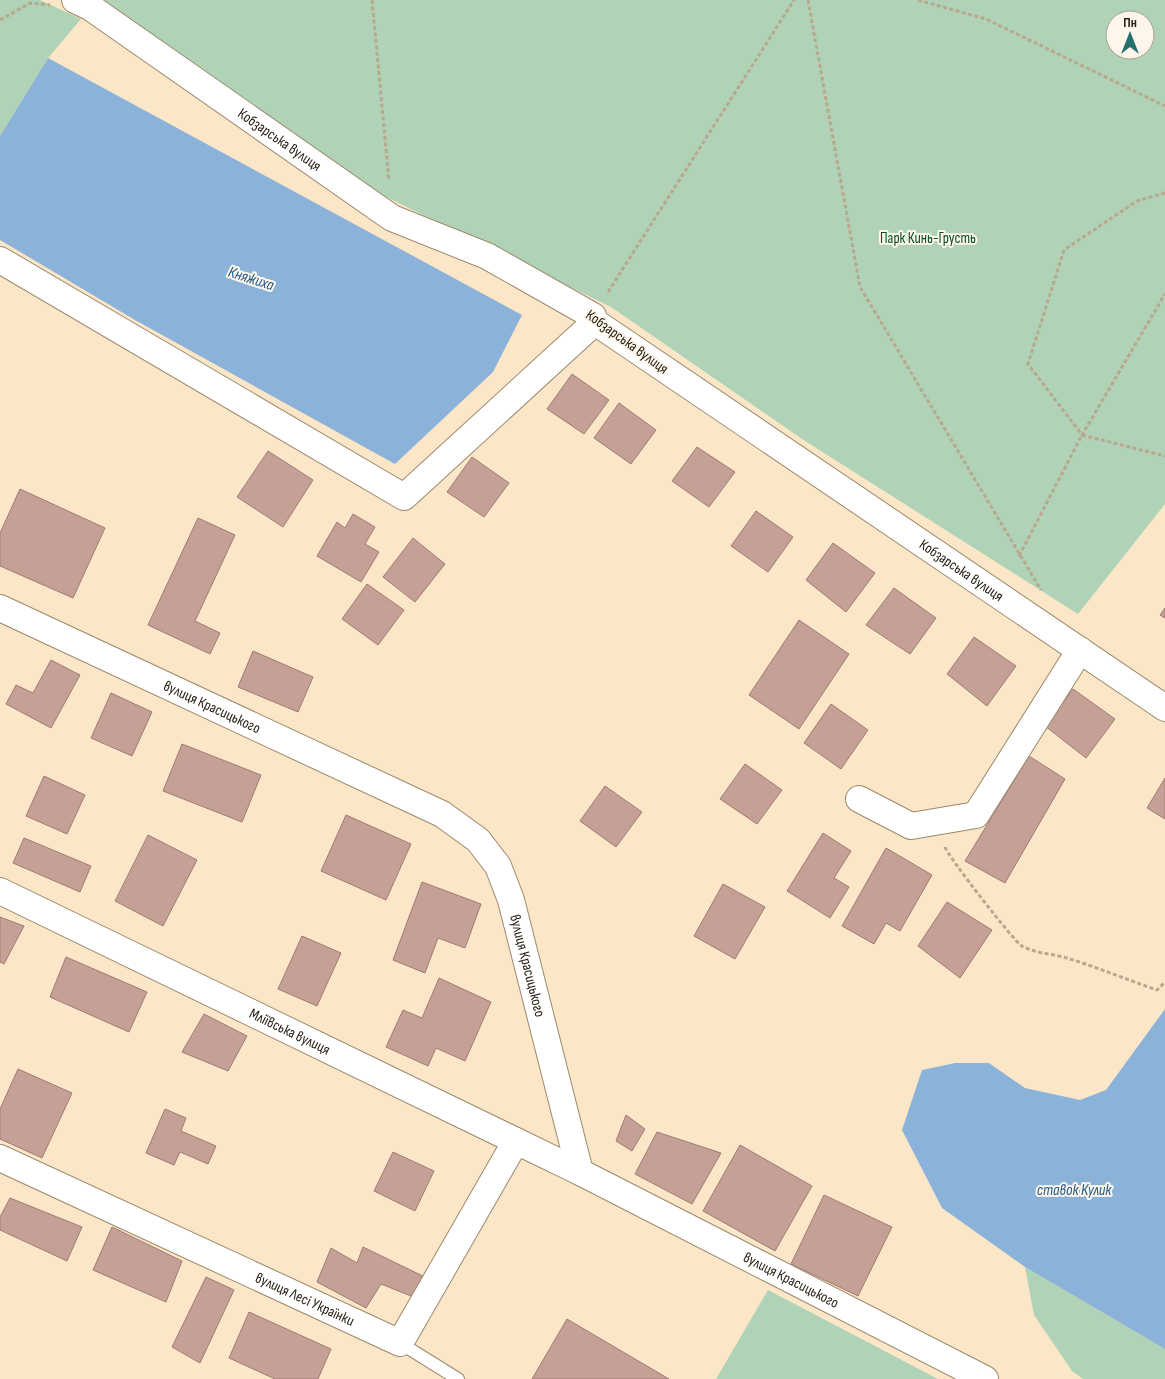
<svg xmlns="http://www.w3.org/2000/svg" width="1165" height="1379" font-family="'Sofia Sans Condensed',sans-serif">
<rect width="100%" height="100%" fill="#fbe7c8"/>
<g fill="#b0d3b7" fill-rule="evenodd">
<path d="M 0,0 L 40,0 L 81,19 L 48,58 L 0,136 Z"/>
<path d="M 98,0 L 1165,0 L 1165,504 L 1078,614 L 802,439 L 611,307 L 380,194 ZM 1115,20 L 1145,20 L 1145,50 L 1115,50 Z"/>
<path d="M 1025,1267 L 1165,1349 L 1165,1379 L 1083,1379 L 1072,1371 L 1034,1315 Z"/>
<path d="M 768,1290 L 938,1379 L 716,1379 Z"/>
</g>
<g fill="#8bb3d9">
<path d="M 48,58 L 522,315 L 493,372 L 395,464 L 135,320 L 0,240 L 0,136 Z"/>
<path d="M 1165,1009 L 1165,1349 L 1025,1267 L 942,1208 L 902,1130 L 922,1070 L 955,1063 L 989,1063 L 1025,1088 L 1080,1100 L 1106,1090 Z"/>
</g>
<g fill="#c5a097" stroke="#9f7b73">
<path d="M 572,374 L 609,400 L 584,434 L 547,409 Z"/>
<path d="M 619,403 L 656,430 L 631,464 L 594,438 Z"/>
<path d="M 697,447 L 735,472 L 709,507 L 672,481 Z"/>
<path d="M 268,451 L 313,480 L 283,527 L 237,497 Z"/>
<path d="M 472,457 L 509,483 L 484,517 L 447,492 Z"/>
<path d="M 20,489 L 105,528 L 73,598 L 0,566 L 0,533 Z"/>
<path d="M 756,511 L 793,537 L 768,572 L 731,546 Z"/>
<path d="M 353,514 L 375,527 L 365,544 L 379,552 L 361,582 L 317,556 L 337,522 L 345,528 Z"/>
<path d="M 198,518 L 235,535 L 195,621 L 220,633 L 210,654 L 148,625 Z"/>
<path d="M 413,538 L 445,564 L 415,602 L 383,577 Z"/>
<path d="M 833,543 L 875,573 L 846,612 L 806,580 Z"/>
<path d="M 367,584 L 404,610 L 378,645 L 342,619 Z"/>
<path d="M 894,588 L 936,618 L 910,654 L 866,625 Z"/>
<path d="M 1165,608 L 1165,618 L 1160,615 Z"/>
<path d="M 799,620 L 849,654 L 799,729 L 749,695 Z"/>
<path d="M 974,637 L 1016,666 L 987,706 L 947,674 Z"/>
<path d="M 253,651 L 313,677 L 298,712 L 238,687 Z"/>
<path d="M 51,660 L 80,675 L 51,728 L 6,704 L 16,685 L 33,693 Z"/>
<path d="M 1073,689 L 1115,719 L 1086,758 L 1045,726 Z"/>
<path d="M 111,693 L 152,712 L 132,756 L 91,738 Z"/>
<path d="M 831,704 L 868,730 L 841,769 L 804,743 Z"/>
<path d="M 182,744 L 261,775 L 242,822 L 163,791 Z"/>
<path d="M 1029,756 L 1065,779 L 1005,883 L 965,861 Z"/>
<path d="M 745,764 L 782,790 L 757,824 L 720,799 Z"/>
<path d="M 44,776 L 85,795 L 67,834 L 26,816 Z"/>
<path d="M 1165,778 L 1165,819 L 1147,808 Z"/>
<path d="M 605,786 L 642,812 L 616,847 L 580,821 Z"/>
<path d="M 346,815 L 411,844 L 386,900 L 321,871 Z"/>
<path d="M 823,833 L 851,851 L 834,878 L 849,887 L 830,918 L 787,891 Z"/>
<path d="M 148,835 L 197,860 L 163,926 L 115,901 Z"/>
<path d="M 24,838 L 91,866 L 80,892 L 13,863 Z"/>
<path d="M 886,848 L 932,875 L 900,931 L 886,923 L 874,944 L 842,926 Z"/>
<path d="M 422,882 L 481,904 L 465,948 L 438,938 L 425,973 L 393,960 Z"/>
<path d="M 723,884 L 765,907 L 735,959 L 694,936 Z"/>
<path d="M 947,902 L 992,930 L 960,978 L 918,946 Z"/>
<path d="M 0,917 L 24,926 L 4,964 L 0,962 Z"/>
<path d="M 302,936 L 341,953 L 317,1006 L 278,989 Z"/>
<path d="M 66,957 L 147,992 L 129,1032 L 50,997 Z"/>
<path d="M 439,978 L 491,1002 L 465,1061 L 436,1048 L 428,1066 L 386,1047 L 403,1010 L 422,1018 Z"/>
<path d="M 204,1014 L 247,1036 L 228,1071 L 182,1052 Z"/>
<path d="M 18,1069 L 72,1093 L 42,1158 L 0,1139 L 0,1109 Z"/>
<path d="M 165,1109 L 186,1118 L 181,1131 L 216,1146 L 208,1164 L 180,1152 L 174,1165 L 146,1153 Z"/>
<path d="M 626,1115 L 645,1129 L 632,1151 L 616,1141 Z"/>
<path d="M 657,1132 L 721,1153 L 692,1204 L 635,1174 Z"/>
<path d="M 740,1145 L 812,1186 L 775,1251 L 703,1211 Z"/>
<path d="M 393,1152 L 434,1171 L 415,1211 L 374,1191 Z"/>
<path d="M 824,1195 L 892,1227 L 858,1296 L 791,1264 Z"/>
<path d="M 10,1198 L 82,1227 L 67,1261 L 0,1230 L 0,1217 Z"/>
<path d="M 112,1227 L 182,1261 L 166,1302 L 93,1270 Z"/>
<path d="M 363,1247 L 427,1278 L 416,1298 L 381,1284 L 366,1308 L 317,1282 L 331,1248 L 357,1263 Z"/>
<path d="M 206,1277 L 234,1290 L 200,1363 L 172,1347 Z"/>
<path d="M 249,1312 L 331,1349 L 318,1379 L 275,1379 L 229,1358 Z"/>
<path d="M 567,1319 L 669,1379 L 532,1379 Z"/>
</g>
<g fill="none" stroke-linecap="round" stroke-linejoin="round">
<defs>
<path id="lane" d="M 400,1343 L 458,1379"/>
<g id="street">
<path id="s1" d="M 75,0 L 90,7 L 392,218 L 487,256 L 593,316 L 595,322 L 1165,708"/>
<path d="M 0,260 L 404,497 L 595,322"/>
<path id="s2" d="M 0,608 L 442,814 L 478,840 L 498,866 L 511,900 L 580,1172 L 985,1379"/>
<path d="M 859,799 L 911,826 L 976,815 L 1080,650"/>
<path id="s3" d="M 0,891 L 580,1172"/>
<path id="s4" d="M 0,1158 L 400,1343 L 516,1141"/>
</g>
</defs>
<use href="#lane" stroke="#9b896c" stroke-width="14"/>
<use href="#street" stroke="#9b896c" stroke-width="28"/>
<g stroke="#b8a88f" stroke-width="3" stroke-dasharray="4 2.5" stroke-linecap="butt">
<path d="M 372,0 L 389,181"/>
<path d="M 808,0 L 860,287 L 1041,590"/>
<path d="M 918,0 L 986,19 L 1165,106"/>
<path d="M 0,20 L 30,3 L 50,5"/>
<path d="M 1165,193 L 1137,201 L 1064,250 L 1028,364 L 1082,435 L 1165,294"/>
<path d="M 608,292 L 794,0"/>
<path d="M 1019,556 L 1082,435 L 1165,456"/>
<path d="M 945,847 C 947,855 1015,943 1022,946 C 1036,954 1056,954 1070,959 C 1099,968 1128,980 1157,990 L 1165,982"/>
</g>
<use href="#lane" stroke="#fff" stroke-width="12"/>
<use href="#street" stroke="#fff" stroke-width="26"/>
</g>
<g text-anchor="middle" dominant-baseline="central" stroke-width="4" stroke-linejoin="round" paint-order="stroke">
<g font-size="15" fill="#282115" stroke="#fef6ea">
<text stroke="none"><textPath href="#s1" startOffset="248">Кобзарська вулиця</textPath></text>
<text transform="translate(627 342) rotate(36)">Кобзарська вулиця</text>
<text stroke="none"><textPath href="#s1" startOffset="1058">Кобзарська вулиця</textPath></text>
<text stroke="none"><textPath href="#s2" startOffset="234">вулиця Красицького</textPath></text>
<text stroke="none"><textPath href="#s2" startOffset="669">вулиця Красицького</textPath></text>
<text stroke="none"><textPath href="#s3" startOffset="322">Мліївська вулиця</textPath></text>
<text stroke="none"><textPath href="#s2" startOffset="1119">вулиця Красицького</textPath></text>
<text stroke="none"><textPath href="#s4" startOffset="336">вулиця Лесі Українки</textPath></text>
</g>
<g font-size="15" fill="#004e21" stroke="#fef6ea">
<text x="928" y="238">Парк Кинь-Грусть</text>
</g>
<g font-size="16" font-style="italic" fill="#205a8b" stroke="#fef6ea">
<text transform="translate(251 279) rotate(18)">Княжиха</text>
<text x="1074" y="1190">ставок Кулик</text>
</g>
</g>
<g transform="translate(1130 35)"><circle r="24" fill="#fef6ea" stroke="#a8a195"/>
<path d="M0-4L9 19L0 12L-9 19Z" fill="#25706f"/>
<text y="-8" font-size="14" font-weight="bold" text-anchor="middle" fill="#282115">Пн</text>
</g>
</svg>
